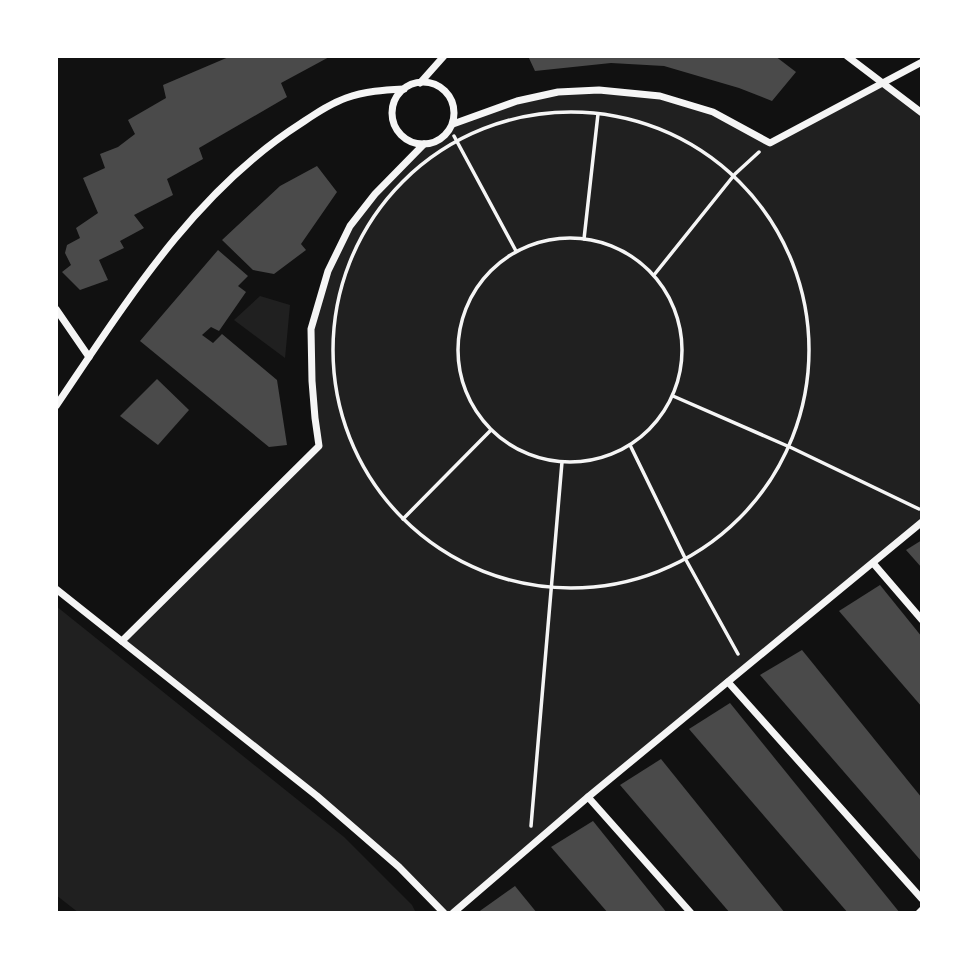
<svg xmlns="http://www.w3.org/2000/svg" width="978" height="969" font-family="Overpass,sans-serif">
<rect width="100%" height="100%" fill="#111"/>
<g fill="#202020">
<path d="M 884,83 L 922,113 L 922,523 L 453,913 L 444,913 L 399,867 L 122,641 L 319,446 L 311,329 L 328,271 L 350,226 L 424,144 C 437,142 447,137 453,124 L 558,92 L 660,96 L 713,112 L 770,142 Z"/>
<path d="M 260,296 L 290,305 L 285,358 L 234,320 Z"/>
<path d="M 56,606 L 344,837 L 412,905 L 415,911 L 413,913 L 79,913 L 56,895 Z"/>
</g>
<g fill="#4a4a4a">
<path d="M 231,56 L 331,56 L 281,83 L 287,97 L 199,148 L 203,159 L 167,179 L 173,195 L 134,215 L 144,228 L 120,241 L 124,248 L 99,260 L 108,280 L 80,290 L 62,272 L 71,265 L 65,253 L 67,245 L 80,238 L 76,228 L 98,213 L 83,178 L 105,168 L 100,154 L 118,147 L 135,134 L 128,120 L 166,98 L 163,85 Z"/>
<path d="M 528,56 L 775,56 L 796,72 L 772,101 L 739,88 L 664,66 L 611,63 L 535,71 Z"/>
<path d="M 317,166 L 337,192 L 301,244 L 306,250 L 274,274 L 253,270 L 222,240 L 280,186 Z"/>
<path d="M 218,250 L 248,276 L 238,286 L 246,292 L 219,331 L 211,327 L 202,335 L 213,343 L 222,334 L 277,380 L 287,445 L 269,447 L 140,341 Z"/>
<path d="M 157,379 L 189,410 L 158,445 L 120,416 Z"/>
<path d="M 922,540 L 922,568 L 906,550 Z"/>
<path d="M 880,585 L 922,637 L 922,707 L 839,611 Z"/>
<path d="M 802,650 L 922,798 L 922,862 L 760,675 Z"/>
<path d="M 730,703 L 900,913 L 848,913 L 689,729 Z"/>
<path d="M 661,759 L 785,913 L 730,913 L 620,785 Z"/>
<path d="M 593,821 L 667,913 L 608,913 L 551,847 Z"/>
<path d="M 515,886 L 537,913 L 477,913 Z"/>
</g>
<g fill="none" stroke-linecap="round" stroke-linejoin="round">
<g stroke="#f5f5f5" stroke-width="3.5">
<circle cx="571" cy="350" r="238"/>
<path d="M 454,136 L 516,251"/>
<circle cx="570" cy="350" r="112"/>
<path d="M 584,239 L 598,114"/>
<path d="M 654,275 L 735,174 L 759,152"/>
<path d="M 673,396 L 792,448 L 919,509"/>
<path d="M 630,445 L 686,560 L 738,654"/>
<path d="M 403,519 L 491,430"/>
<path d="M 531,826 L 562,462"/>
</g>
<g stroke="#f5f5f5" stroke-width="7">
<path d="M 847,56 L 922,113"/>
<circle cx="423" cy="113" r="31"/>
<path d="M 420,83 L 444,56"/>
<path d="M 453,124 L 517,101 L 558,92 L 599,90 L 660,96 L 713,112 L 770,143 L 922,62"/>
<path d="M 56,309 L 89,357"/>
<path d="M 56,406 C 125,304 194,192 300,124 C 315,114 329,104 346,98 C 365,91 385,90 404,89"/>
<path d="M 873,563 L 922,620"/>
<path d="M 56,589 L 317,796 L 399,867 L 444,913"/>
<path d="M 122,641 L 319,446 L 315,418 L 312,381 L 311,329 L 328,271 L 350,226 L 375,194 L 424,144"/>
<path d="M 728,682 L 922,899"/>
<path d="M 588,797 L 691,913"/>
<path d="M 453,913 L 588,797 L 922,522"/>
<path d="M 919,913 L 922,910"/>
</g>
</g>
<rect width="978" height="969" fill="none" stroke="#ffffff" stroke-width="116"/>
</svg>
